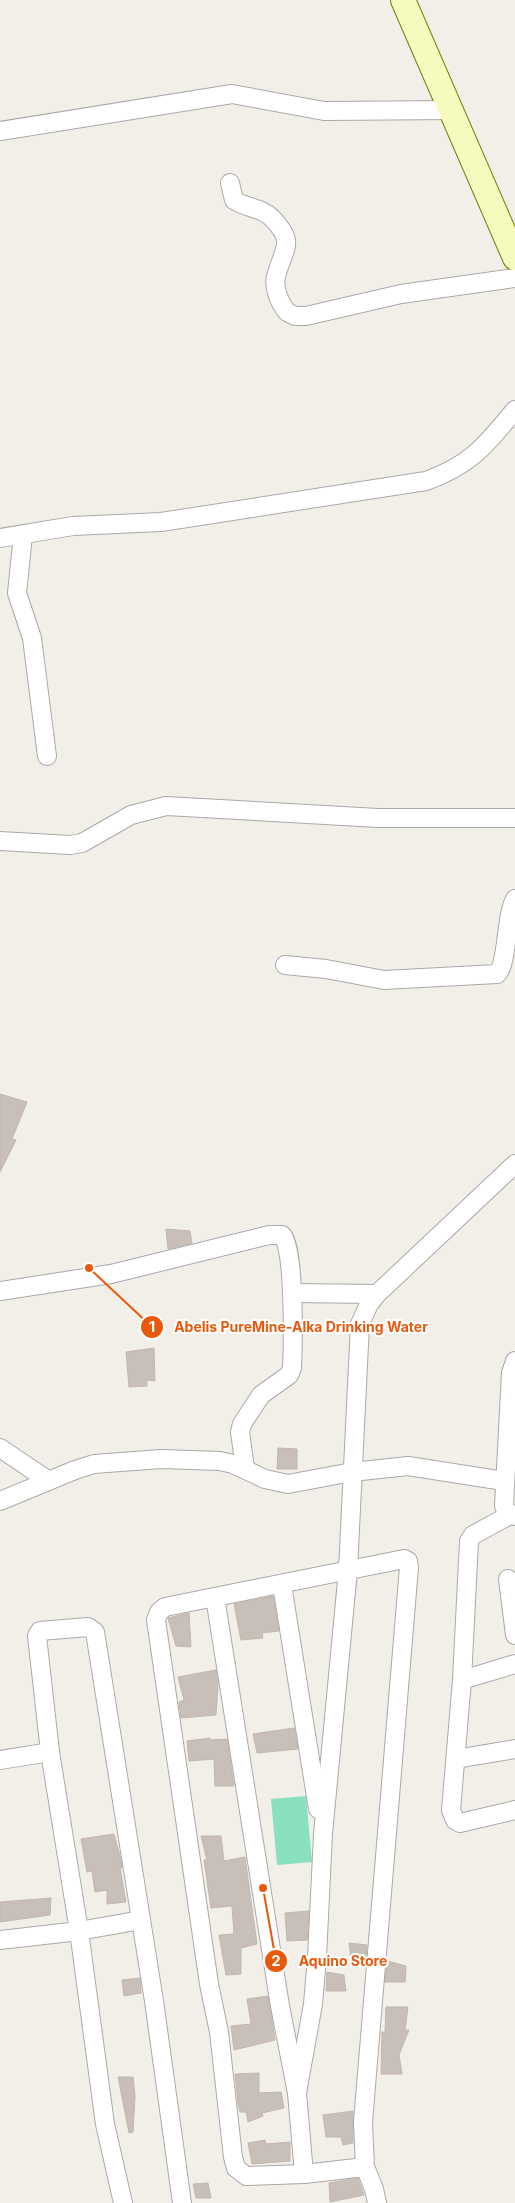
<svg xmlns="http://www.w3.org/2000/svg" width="515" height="2203" font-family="Inter,sans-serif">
<rect width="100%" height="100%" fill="#f2efe9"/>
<path fill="#88e0be" d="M 306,1796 L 312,1862 L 277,1865 L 271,1799 Z"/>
<g fill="#c7bfb8" stroke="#c4b6ab">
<path d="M 0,1094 L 27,1102 L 12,1139 L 16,1140 L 0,1172 Z"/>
<path d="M 166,1229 L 190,1231 L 192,1243 L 168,1249 Z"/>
<path d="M 154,1348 L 155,1381 L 147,1380 L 147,1386 L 129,1387 L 126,1352 Z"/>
<path d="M 278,1448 L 297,1449 L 297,1469 L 277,1469 Z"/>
<path d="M 273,1596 L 279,1631 L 262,1633 L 263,1638 L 241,1640 L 234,1604 Z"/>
<path d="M 189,1613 L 191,1647 L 176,1646 L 168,1618 Z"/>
<path d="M 216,1670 L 218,1685 L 216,1715 L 181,1718 L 179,1702 L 184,1700 L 178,1677 Z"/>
<path d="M 294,1728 L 298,1749 L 257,1753 L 253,1734 Z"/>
<path d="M 210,1738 L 210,1740 L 227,1739 L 234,1786 L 215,1786 L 214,1759 L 189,1761 L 187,1741 Z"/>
<path d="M 114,1834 L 121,1860 L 122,1868 L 120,1868 L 126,1902 L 107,1904 L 107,1890 L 95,1892 L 92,1871 L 87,1872 L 81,1839 Z"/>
<path d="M 201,1836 L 221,1836 L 224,1861 L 245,1857 L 257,1944 L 241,1948 L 241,1974 L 226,1975 L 219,1935 L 234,1934 L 232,1906 L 211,1908 L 204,1860 L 207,1860 Z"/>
<path d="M 51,1898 L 50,1915 L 0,1922 L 0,1902 Z"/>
<path d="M 309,1911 L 307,1940 L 287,1941 L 285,1913 Z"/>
<path d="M 349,1943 L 367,1945 L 366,1960 L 351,1958 Z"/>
<path d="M 387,1961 L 406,1966 L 405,1982 L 385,1982 Z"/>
<path d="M 327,1972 L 344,1975 L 346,1991 L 326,1991 Z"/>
<path d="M 140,1978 L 141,1993 L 124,1996 L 122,1980 Z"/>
<path d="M 268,1996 L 275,2040 L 234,2050 L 231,2026 L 251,2024 L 247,1999 Z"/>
<path d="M 386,2007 L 408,2007 L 405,2030 L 409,2030 L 399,2055 L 402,2074 L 381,2074 L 382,2032 L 385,2032 Z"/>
<path d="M 259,2073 L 259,2093 L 281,2092 L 284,2108 L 262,2113 L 263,2116 L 248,2122 L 246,2112 L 240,2112 L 238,2103 L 235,2074 Z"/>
<path d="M 118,2077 L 133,2077 L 135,2096 L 133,2132 L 129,2133 Z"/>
<path d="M 353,2111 L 353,2143 L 343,2145 L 341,2137 L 326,2137 L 323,2115 Z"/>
<path d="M 265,2140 L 266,2144 L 290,2142 L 290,2161 L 252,2164 L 248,2143 Z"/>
<path d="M 358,2178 L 364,2195 L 330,2202 L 329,2183 Z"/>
<path d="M 208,2183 L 211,2198 L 196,2198 L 193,2184 Z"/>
</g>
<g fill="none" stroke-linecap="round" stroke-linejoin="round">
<defs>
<g id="street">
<path d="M 0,131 L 232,94 L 324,111 L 452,110"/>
<path d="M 230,183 L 234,200 C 245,208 261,207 272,218 C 295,242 285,246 277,273 C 272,286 279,302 287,312 L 295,316 L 306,316 L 401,294 L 515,278"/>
<path d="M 23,535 L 17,593 L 32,638 L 47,756"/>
<path d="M 0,538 L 73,526 L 161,522 L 426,481 C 471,465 486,445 515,410"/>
<path d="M 0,841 L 70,845 L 82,843 L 131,815 L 166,806 L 378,818 L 515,818"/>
<path d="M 285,965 L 326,969 L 384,980 L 497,974 C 508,964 505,917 515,899"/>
<path d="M 0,1291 L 111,1274 L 269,1235 L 282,1235 C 295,1246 293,1347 292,1368 L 289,1375 L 261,1395 L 242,1424 L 240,1432 L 245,1468"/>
<path d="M 292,1293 L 377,1294"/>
<path d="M 515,1361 L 511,1373 L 504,1506 L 506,1511 L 515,1516"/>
<path d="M 0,1448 L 49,1481"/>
<path d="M 0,1501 L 75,1470 L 94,1464 L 161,1459 L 220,1461 L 233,1464 L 265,1479 L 288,1484 L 352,1472 L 408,1466 L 504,1481"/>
<path d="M 510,1515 L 473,1535 L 469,1541 L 462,1680 L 451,1810 L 455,1820 L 460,1823 L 515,1810"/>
<path d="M 508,1579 L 515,1635"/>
<path d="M 282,1585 L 318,1809"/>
<path d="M 215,1597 L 280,2006 L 297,2093 L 304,2174"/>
<path d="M 462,1680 L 515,1664"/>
<path d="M 456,1759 L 515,1749"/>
<path d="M 0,1760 L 50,1752"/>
<path d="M 0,1940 L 79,1931 L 141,1920"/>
<path d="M 297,2093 L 313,2004 L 317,1957 L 323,1834 L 348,1570 L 360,1324 L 369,1304 L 377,1294 L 515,1164"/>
<path d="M 365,2167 L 304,2174 L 246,2176 L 236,2168 L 233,2157 L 219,2032 L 209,1984 L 156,1620 L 159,1612 L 165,1607 L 404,1559 L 408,1561 L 409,1567 L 363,2122 L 365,2167 L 374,2189 L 377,2203"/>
<path d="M 123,2203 L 105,2124 L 79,1931 L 50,1752 L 37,1636 L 40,1631 L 88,1627 L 95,1632 L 154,2001 L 182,2203"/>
</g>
<path id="secondary" d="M 403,0 L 515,258"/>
</defs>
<use href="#street" stroke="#a9a9a9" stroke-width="20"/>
<use href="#secondary" stroke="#707d05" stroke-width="26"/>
<use href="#street" stroke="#fff" stroke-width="18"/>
<use href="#secondary" stroke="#f7fabf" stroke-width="24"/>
</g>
<path fill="none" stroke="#e8590c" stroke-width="2" d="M89 1268L152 1327M263 1888L276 1961"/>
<g fill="#e8590c" stroke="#fff" stroke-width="2">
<circle cx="89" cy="1268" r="5"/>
<circle cx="263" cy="1888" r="5"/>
<circle cx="152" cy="1327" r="12"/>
<circle cx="276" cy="1961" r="12"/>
</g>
<g font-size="15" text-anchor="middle" font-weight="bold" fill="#fff">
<text x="152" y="1332">1</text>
<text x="276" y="1966">2</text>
</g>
<g font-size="14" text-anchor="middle" font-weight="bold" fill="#e8590c" stroke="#fff" stroke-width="4" stroke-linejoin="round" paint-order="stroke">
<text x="301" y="1332">Abelis PureMine-Alka Drinking Water</text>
<text x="343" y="1966">Aquino Store</text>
</g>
</svg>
